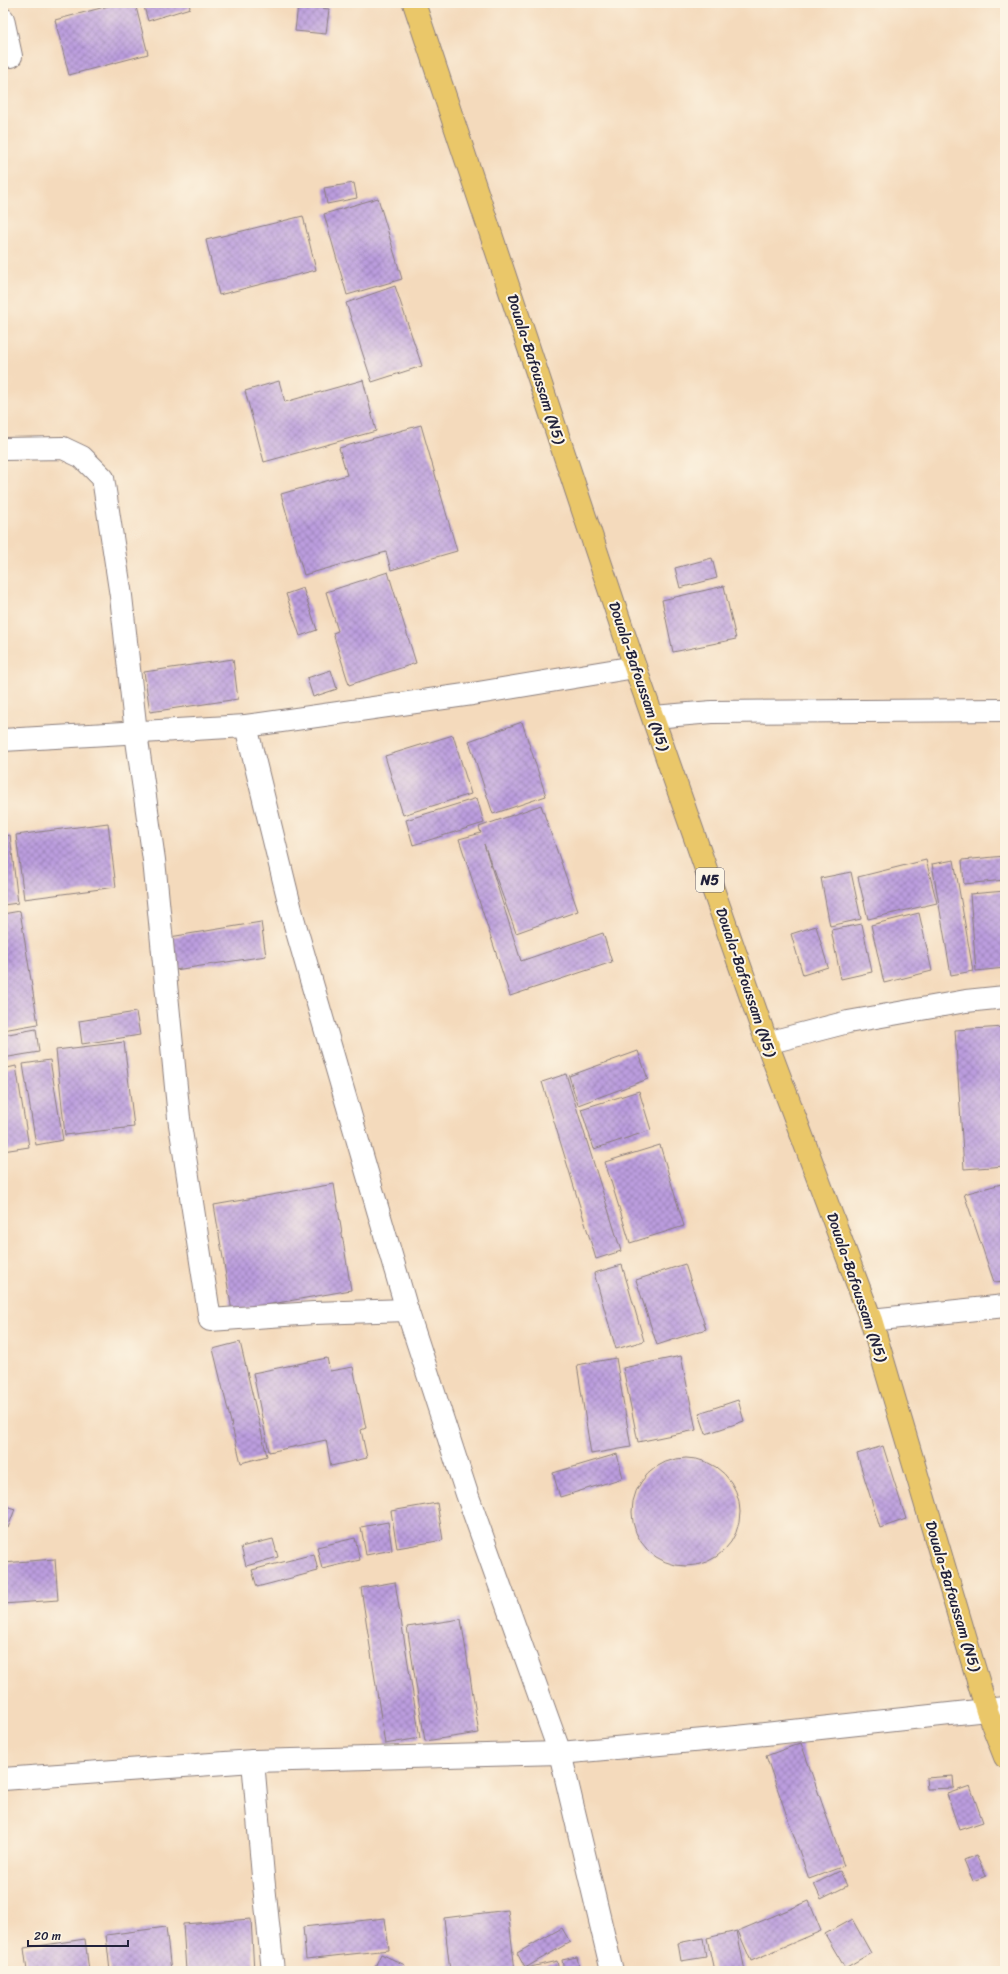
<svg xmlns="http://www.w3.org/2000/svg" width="1008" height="1974" font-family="Sriracha,sans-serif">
<defs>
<pattern id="building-cross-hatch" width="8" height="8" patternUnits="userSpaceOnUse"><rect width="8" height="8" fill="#bb9dde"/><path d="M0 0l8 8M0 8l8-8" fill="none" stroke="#9880b5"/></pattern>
</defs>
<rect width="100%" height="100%" fill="#fcf5e5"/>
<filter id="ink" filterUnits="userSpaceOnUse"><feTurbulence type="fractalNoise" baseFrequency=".025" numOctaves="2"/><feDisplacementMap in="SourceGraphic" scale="8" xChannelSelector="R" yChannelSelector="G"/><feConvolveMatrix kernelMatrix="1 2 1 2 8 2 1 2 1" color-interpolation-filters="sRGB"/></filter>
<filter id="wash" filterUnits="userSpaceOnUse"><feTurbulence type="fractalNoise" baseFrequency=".012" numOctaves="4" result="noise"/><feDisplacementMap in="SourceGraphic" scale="16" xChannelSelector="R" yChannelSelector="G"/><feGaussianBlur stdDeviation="0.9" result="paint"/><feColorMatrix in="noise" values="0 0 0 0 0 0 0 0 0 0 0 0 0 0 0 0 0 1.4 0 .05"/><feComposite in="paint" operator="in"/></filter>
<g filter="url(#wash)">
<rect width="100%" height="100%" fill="#f4dabc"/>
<g id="blocks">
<g fill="url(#building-cross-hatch)">
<path d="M 120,3 L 135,3 L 148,54 L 69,75 L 55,20 Z"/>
<path d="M 143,3 L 189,3 L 190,8 L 148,21 Z"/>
<path d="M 298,5 L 329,9 L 326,34 L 295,31 Z"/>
<path d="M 354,183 L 357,198 L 327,204 L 324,188 Z"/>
<path d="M 378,198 L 402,279 L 347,295 L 324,214 Z"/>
<path d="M 303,216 L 316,270 L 219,295 L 206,240 Z"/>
<path d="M 395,286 L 422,366 L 372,382 L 346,303 Z"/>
<path d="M 363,380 L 376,431 L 264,462 L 245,391 L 279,381 L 285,402 Z"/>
<path d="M 421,425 L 457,551 L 391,570 L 386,552 L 304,575 L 281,494 L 347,475 L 339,448 Z"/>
<path d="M 712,558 L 717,578 L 680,588 L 675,568 Z"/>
<path d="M 388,572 L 416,663 L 349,685 L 333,633 L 338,631 L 326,592 Z"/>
<path d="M 724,586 L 736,639 L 673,652 L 662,600 Z"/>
<path d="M 303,588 L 317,630 L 300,636 L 286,594 Z"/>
<path d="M 233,659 L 238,699 L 150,712 L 144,672 Z"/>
<path d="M 331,670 L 337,689 L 313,697 L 307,678 Z"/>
<path d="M 522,722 L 546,796 L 493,814 L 469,741 Z"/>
<path d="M 453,735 L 471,794 L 403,815 L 385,756 Z"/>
<path d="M 477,798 L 484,823 L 413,845 L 406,820 Z"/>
<path d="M 541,805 L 578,911 L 516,933 L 484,844 L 521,961 L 603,933 L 612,962 L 510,996 L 459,839 L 481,833 L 479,827 Z"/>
<path d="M 108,823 L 116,887 L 24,899 L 16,835 Z"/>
<path d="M 10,835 L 18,903 L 3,905 L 3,836 Z"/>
<path d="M 1005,856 L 1005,880 L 964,884 L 962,860 Z"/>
<path d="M 926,860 L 937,903 L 868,919 L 858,877 Z"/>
<path d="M 954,860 L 973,971 L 951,975 L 932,864 Z"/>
<path d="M 851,872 L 861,919 L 830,926 L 821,878 Z"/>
<path d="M 1005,891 L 1005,968 L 976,971 L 970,894 Z"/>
<path d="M 20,911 L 38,1024 L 3,1030 L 3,914 Z"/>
<path d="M 919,913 L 932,971 L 884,983 L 871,925 Z"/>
<path d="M 261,922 L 266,956 L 175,970 L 170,937 Z"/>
<path d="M 862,924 L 872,972 L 841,979 L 831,930 Z"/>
<path d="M 816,926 L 828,967 L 803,975 L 791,934 Z"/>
<path d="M 136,1012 L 140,1035 L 82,1044 L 79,1021 Z"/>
<path d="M 1005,1027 L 1005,1166 L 964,1169 L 955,1030 Z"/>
<path d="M 36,1029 L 39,1052 L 3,1058 L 3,1035 Z"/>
<path d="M 124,1042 L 134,1127 L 65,1135 L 56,1050 Z"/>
<path d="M 638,1051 L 648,1079 L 578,1105 L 569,1076 Z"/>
<path d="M 50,1060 L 63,1140 L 36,1145 L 23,1064 Z"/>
<path d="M 16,1066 L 29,1147 L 3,1151 L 3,1069 Z"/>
<path d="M 566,1074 L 621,1251 L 596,1259 L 542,1082 Z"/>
<path d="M 639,1091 L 651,1130 L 594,1149 L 581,1109 Z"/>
<path d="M 660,1145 L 684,1226 L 630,1243 L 605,1162 Z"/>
<path d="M 1005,1183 L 1005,1281 L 994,1282 L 964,1194 Z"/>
<path d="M 334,1184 L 351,1290 L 232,1311 L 214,1205 Z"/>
<path d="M 685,1264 L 706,1329 L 657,1345 L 636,1280 Z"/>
<path d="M 622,1265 L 644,1341 L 616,1349 L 594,1273 Z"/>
<path d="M 240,1342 L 267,1456 L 241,1463 L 213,1349 Z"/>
<path d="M 681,1356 L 696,1430 L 638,1442 L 623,1368 Z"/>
<path d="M 327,1358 L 330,1371 L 353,1367 L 366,1428 L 361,1430 L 367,1458 L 331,1466 L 326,1440 L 269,1452 L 253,1373 Z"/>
<path d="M 616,1358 L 631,1447 L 591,1454 L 577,1365 Z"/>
<path d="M 738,1400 L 744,1421 L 706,1434 L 699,1413 Z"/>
<path d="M 883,1446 L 906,1519 L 880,1528 L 857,1454 Z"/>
<path d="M 617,1454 L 623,1478 L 560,1497 L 553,1473 Z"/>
<circle cx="686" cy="1512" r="54"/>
<path d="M 437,1503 L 443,1540 L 397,1548 L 391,1511 Z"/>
<path d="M 3,1505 L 15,1509 L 8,1528 L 3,1526 Z"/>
<path d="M 388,1522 L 392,1550 L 366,1555 L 361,1527 Z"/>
<path d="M 355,1538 L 360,1560 L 322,1569 L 317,1547 Z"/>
<path d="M 273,1539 L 278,1557 L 246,1566 L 241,1547 Z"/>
<path d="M 314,1554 L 318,1571 L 257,1587 L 252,1570 Z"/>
<path d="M 55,1559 L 58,1600 L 3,1604 L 3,1563 Z"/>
<path d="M 395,1582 L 420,1738 L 385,1744 L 361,1588 Z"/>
<path d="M 461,1619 L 479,1733 L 425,1741 L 407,1627 Z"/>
<path d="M 801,1743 L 844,1866 L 809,1879 L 766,1756 Z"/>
<path d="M 953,1776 L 954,1788 L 927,1789 L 926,1778 Z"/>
<path d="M 970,1786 L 983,1822 L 959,1830 L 947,1794 Z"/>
<path d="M 976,1855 L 986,1876 L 973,1881 L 964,1860 Z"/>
<path d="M 840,1871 L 847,1886 L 821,1899 L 814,1884 Z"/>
<path d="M 809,1901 L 821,1931 L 751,1961 L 738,1931 Z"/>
<path d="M 508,1910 L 515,1971 L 450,1971 L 444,1918 Z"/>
<path d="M 385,1918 L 389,1950 L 306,1959 L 303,1927 Z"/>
<path d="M 251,1919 L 254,1971 L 186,1971 L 183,1924 Z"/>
<path d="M 852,1919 L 871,1953 L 845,1968 L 825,1934 Z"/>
<path d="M 166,1927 L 171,1971 L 110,1971 L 106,1935 Z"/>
<path d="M 562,1928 L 570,1942 L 525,1968 L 517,1953 Z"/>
<path d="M 737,1931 L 745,1971 L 714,1971 L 707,1938 Z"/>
<path d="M 703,1938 L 706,1957 L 681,1961 L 678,1943 Z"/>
<path d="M 85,1939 L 89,1971 L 27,1971 L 24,1948 Z"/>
<path d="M 381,1954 L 405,1965 L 402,1971 L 373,1971 Z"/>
<path d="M 577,1957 L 580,1971 L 564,1971 L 562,1960 Z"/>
<path d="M 557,1961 L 559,1971 L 523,1971 L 522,1969 Z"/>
</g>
</g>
</g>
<g filter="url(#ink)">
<use href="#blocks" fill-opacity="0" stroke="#8b7e7c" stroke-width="1"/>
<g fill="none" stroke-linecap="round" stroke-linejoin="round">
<defs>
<g id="minor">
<path d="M 3,19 L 11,56"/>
<path d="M 3,449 L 63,448 L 82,457 L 103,478 L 121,596 L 136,733 L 154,860 L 179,1118 L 210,1320 L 314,1313 L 407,1310"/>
<path d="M 654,717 L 712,712 L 1005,710"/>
<path d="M 246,726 L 293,918 L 407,1310 L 467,1494 L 560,1753 L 612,1971"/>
<path d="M 3,740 L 246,726 L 472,694 L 635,667"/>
<path d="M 767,1043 L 848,1022 L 966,1001 L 1005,997"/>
<path d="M 871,1320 L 1005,1306"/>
<path d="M 253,1761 L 263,1876 L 273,1971"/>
<path d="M 3,1779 L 253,1761 L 560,1753 L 737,1737 L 1005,1708"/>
</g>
<path id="highway" d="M 414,3 L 635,667 L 767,1043 L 871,1320 L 987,1711 L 1005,1757"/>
</defs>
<use href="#minor" stroke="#8b7e7c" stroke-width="24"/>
<use href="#highway" stroke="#8b7e7c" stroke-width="24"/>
<use href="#minor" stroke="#fff" stroke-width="22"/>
<use href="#highway" stroke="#eac769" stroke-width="22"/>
</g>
</g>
<g text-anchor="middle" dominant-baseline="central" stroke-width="4" stroke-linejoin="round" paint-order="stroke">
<rect fill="#fcf5e5" stroke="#63616e" stroke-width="1" x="696" y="868" width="28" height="24" rx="3"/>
<g font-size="14" font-weight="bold" fill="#22223b">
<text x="710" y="880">N5</text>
</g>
<g font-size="15" fill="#22223b" stroke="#fcf5e5">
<text transform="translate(536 369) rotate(72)">Douala-Bafoussam (N5)</text>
<text transform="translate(639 676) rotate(71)">Douala-Bafoussam (N5)</text>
<text transform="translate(746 982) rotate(71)">Douala-Bafoussam (N5)</text>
<text transform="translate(857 1287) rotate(71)">Douala-Bafoussam (N5)</text>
<text transform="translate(953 1596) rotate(73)">Douala-Bafoussam (N5)</text>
</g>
</g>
<rect width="1008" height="1974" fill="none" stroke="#fcf5e5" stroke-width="16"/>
<path d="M28 1940v6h100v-6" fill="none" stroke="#22223b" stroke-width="2"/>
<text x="34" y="1940" font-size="12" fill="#22223b" stroke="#fcf5e5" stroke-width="3" paint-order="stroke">20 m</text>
</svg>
